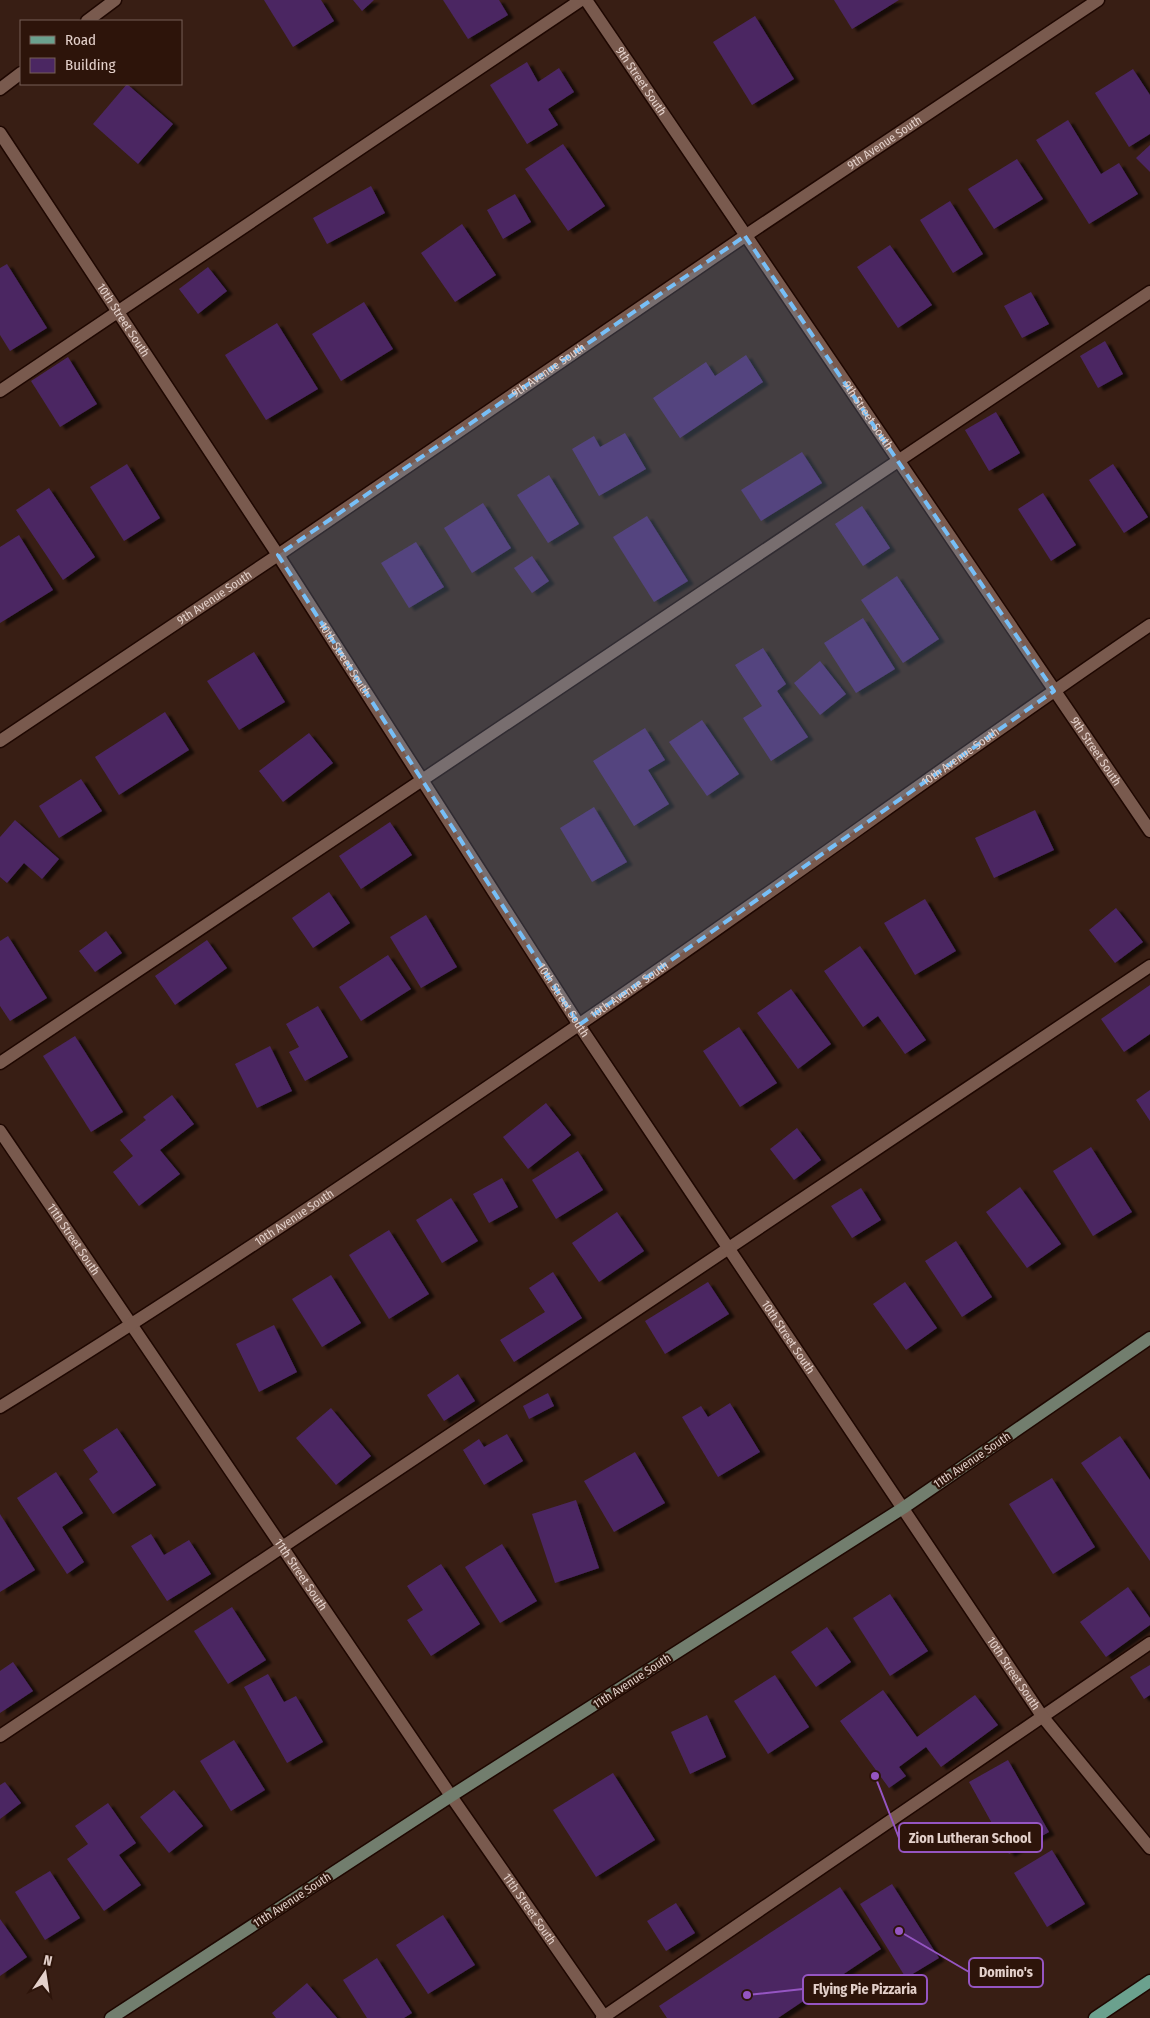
<svg xmlns="http://www.w3.org/2000/svg" width="1150" height="2018" font-family="'Fira Sans Condensed',sans-serif">
<defs>
<filter id="shadow"><feDropShadow dx="5.5" dy="3" stdDeviation="1" flood-color="#0009"/></filter>
</defs>
<rect width="100%" height="100%" fill="#381e14"/>
<g fill="#4b2762" filter="url(#shadow)">
<path d="M 264,0 L 321,0 L 334,21 L 293,47 Z"/>
<path d="M 353,0 L 374,0 L 362,11 Z"/>
<path d="M 443,0 L 499,0 L 508,15 L 468,39 Z"/>
<path d="M 834,0 L 899,0 L 852,29 Z"/>
<path d="M 755,16 L 794,79 L 752,105 L 713,42 Z"/>
<path d="M 527,62 L 538,82 L 559,68 L 574,92 L 548,109 L 558,125 L 527,144 L 490,85 Z"/>
<path d="M 1133,69 L 1150,95 L 1150,134 L 1129,147 L 1095,93 Z"/>
<path d="M 127,84 L 173,124 L 138,164 L 93,124 Z"/>
<path d="M 1068,120 L 1101,174 L 1119,163 L 1138,194 L 1089,224 L 1036,140 Z"/>
<path d="M 563,144 L 605,206 L 568,231 L 525,169 Z"/>
<path d="M 1150,145 L 1150,172 L 1136,158 Z"/>
<path d="M 1017,159 L 1043,199 L 994,229 L 968,189 Z"/>
<path d="M 371,186 L 385,213 L 327,244 L 313,218 Z"/>
<path d="M 515,194 L 531,222 L 503,239 L 487,210 Z"/>
<path d="M 950,201 L 983,254 L 953,273 L 920,220 Z"/>
<path d="M 462,224 L 496,275 L 455,302 L 421,253 Z"/>
<path d="M 890,245 L 932,305 L 898,328 L 857,267 Z"/>
<path d="M 7,264 L 47,328 L 10,351 L 0,335 L 0,268 Z"/>
<path d="M 208,267 L 227,291 L 198,314 L 179,289 Z"/>
<path d="M 1031,292 L 1049,324 L 1022,338 L 1004,306 Z"/>
<path d="M 364,302 L 393,349 L 341,381 L 312,334 Z"/>
<path d="M 277,323 L 318,389 L 266,420 L 225,355 Z"/>
<path d="M 1105,341 L 1123,374 L 1098,388 L 1080,356 Z"/>
<path d="M 746,355 L 763,382 L 680,438 L 653,398 L 706,362 L 715,376 Z"/>
<path d="M 68,357 L 97,404 L 60,427 L 31,381 Z"/>
<path d="M 996,412 L 1020,453 L 989,471 L 965,430 Z"/>
<path d="M 625,433 L 646,469 L 599,496 L 572,449 L 594,436 L 600,447 Z"/>
<path d="M 802,452 L 822,483 L 761,521 L 741,490 Z"/>
<path d="M 127,464 L 160,518 L 124,541 L 90,487 Z"/>
<path d="M 1113,464 L 1148,517 L 1124,533 L 1089,480 Z"/>
<path d="M 549,475 L 579,524 L 548,543 L 517,495 Z"/>
<path d="M 49,488 L 95,557 L 63,580 L 16,510 Z"/>
<path d="M 1043,493 L 1076,545 L 1051,561 L 1018,509 Z"/>
<path d="M 483,503 L 511,548 L 472,573 L 444,528 Z"/>
<path d="M 862,506 L 890,548 L 863,566 L 835,524 Z"/>
<path d="M 647,516 L 688,581 L 654,602 L 613,537 Z"/>
<path d="M 19,535 L 53,590 L 0,623 L 0,547 Z"/>
<path d="M 416,542 L 444,587 L 409,608 L 381,563 Z"/>
<path d="M 532,556 L 549,581 L 532,593 L 514,568 Z"/>
<path d="M 897,576 L 939,639 L 903,663 L 861,600 Z"/>
<path d="M 863,618 L 895,669 L 856,693 L 824,643 Z"/>
<path d="M 763,648 L 786,684 L 777,691 L 808,737 L 771,761 L 743,718 L 762,706 L 735,665 Z"/>
<path d="M 254,652 L 285,702 L 239,730 L 207,681 Z"/>
<path d="M 820,661 L 846,694 L 820,715 L 794,683 Z"/>
<path d="M 165,712 L 189,750 L 119,795 L 95,757 Z"/>
<path d="M 702,720 L 739,774 L 707,796 L 669,742 Z"/>
<path d="M 645,728 L 665,760 L 648,770 L 669,804 L 634,826 L 593,761 Z"/>
<path d="M 309,733 L 333,763 L 283,802 L 259,771 Z"/>
<path d="M 81,779 L 102,811 L 59,838 L 39,806 Z"/>
<path d="M 594,807 L 627,862 L 592,882 L 560,828 Z"/>
<path d="M 1035,810 L 1054,850 L 994,878 L 975,838 Z"/>
<path d="M 15,820 L 59,859 L 42,879 L 24,863 L 7,883 L 0,877 L 0,837 Z"/>
<path d="M 390,822 L 412,855 L 361,889 L 339,856 Z"/>
<path d="M 329,892 L 350,923 L 313,948 L 292,918 Z"/>
<path d="M 925,899 L 956,951 L 915,975 L 884,923 Z"/>
<path d="M 1116,908 L 1143,942 L 1115,963 L 1089,930 Z"/>
<path d="M 426,915 L 457,967 L 421,988 L 390,937 Z"/>
<path d="M 106,931 L 122,953 L 95,972 L 79,951 Z"/>
<path d="M 8,936 L 47,998 L 10,1021 L 0,1006 L 0,941 Z"/>
<path d="M 207,940 L 227,968 L 175,1005 L 155,976 Z"/>
<path d="M 860,946 L 926,1040 L 905,1054 L 878,1016 L 863,1027 L 824,971 Z"/>
<path d="M 388,955 L 411,989 L 361,1021 L 339,987 Z"/>
<path d="M 1150,985 L 1150,1034 L 1124,1052 L 1101,1019 Z"/>
<path d="M 791,989 L 831,1044 L 798,1069 L 757,1013 Z"/>
<path d="M 318,1006 L 348,1057 L 305,1081 L 289,1052 L 299,1047 L 286,1024 Z"/>
<path d="M 739,1027 L 777,1083 L 740,1107 L 703,1051 Z"/>
<path d="M 75,1036 L 123,1112 L 91,1132 L 43,1056 Z"/>
<path d="M 270,1046 L 292,1091 L 257,1108 L 235,1064 Z"/>
<path d="M 1150,1090 L 1150,1121 L 1136,1100 Z"/>
<path d="M 172,1095 L 194,1124 L 160,1150 L 180,1174 L 139,1206 L 113,1172 L 133,1156 L 120,1140 L 146,1120 L 143,1117 Z"/>
<path d="M 546,1103 L 571,1135 L 528,1169 L 503,1137 Z"/>
<path d="M 797,1128 L 821,1160 L 794,1180 L 770,1149 Z"/>
<path d="M 1091,1147 L 1132,1212 L 1093,1236 L 1053,1171 Z"/>
<path d="M 578,1151 L 603,1190 L 556,1219 L 532,1180 Z"/>
<path d="M 502,1178 L 518,1207 L 489,1223 L 473,1194 Z"/>
<path d="M 1020,1187 L 1061,1244 L 1027,1268 L 986,1212 Z"/>
<path d="M 861,1188 L 881,1220 L 852,1238 L 831,1206 Z"/>
<path d="M 451,1198 L 478,1241 L 442,1263 L 416,1220 Z"/>
<path d="M 617,1212 L 644,1251 L 599,1282 L 572,1243 Z"/>
<path d="M 389,1230 L 429,1294 L 389,1319 L 349,1255 Z"/>
<path d="M 956,1241 L 992,1297 L 962,1317 L 925,1261 Z"/>
<path d="M 553,1272 L 582,1318 L 514,1362 L 500,1340 L 545,1312 L 529,1288 Z"/>
<path d="M 331,1275 L 361,1323 L 322,1347 L 292,1299 Z"/>
<path d="M 708,1282 L 729,1314 L 665,1354 L 645,1321 Z"/>
<path d="M 905,1282 L 937,1328 L 906,1350 L 873,1304 Z"/>
<path d="M 274,1325 L 297,1372 L 259,1392 L 236,1344 Z"/>
<path d="M 458,1374 L 475,1401 L 444,1421 L 427,1395 Z"/>
<path d="M 548,1393 L 554,1406 L 529,1419 L 523,1406 Z"/>
<path d="M 730,1403 L 760,1452 L 718,1477 L 682,1417 L 701,1406 L 708,1417 Z"/>
<path d="M 331,1408 L 371,1456 L 336,1485 L 296,1438 Z"/>
<path d="M 117,1428 L 156,1485 L 113,1514 L 89,1479 L 98,1472 L 83,1450 Z"/>
<path d="M 507,1434 L 523,1461 L 484,1485 L 463,1450 L 479,1439 L 484,1447 Z"/>
<path d="M 1120,1436 L 1150,1480 L 1150,1561 L 1081,1463 Z"/>
<path d="M 635,1452 L 665,1503 L 614,1532 L 584,1481 Z"/>
<path d="M 56,1472 L 83,1513 L 62,1527 L 84,1562 L 67,1574 L 17,1498 Z"/>
<path d="M 1052,1478 L 1095,1547 L 1053,1574 L 1009,1504 Z"/>
<path d="M 576,1500 L 599,1568 L 555,1583 L 532,1514 Z"/>
<path d="M 0,1514 L 35,1570 L 0,1592 Z"/>
<path d="M 151,1534 L 164,1555 L 189,1540 L 211,1574 L 167,1601 L 131,1546 Z"/>
<path d="M 502,1544 L 537,1601 L 500,1623 L 465,1567 Z"/>
<path d="M 441,1564 L 480,1624 L 431,1656 L 407,1620 L 423,1610 L 407,1586 Z"/>
<path d="M 1128,1587 L 1150,1618 L 1150,1625 L 1106,1657 L 1080,1622 Z"/>
<path d="M 890,1594 L 928,1651 L 890,1676 L 853,1618 Z"/>
<path d="M 232,1607 L 266,1660 L 228,1684 L 194,1631 Z"/>
<path d="M 827,1627 L 851,1662 L 816,1687 L 791,1652 Z"/>
<path d="M 13,1662 L 33,1691 L 0,1713 L 0,1671 Z"/>
<path d="M 1150,1665 L 1150,1695 L 1144,1699 L 1130,1677 Z"/>
<path d="M 268,1674 L 284,1702 L 296,1696 L 323,1742 L 287,1763 L 244,1687 Z"/>
<path d="M 775,1675 L 809,1727 L 768,1754 L 734,1701 Z"/>
<path d="M 883,1690 L 917,1737 L 975,1695 L 998,1725 L 941,1767 L 926,1747 L 899,1767 L 906,1776 L 889,1788 L 840,1721 Z"/>
<path d="M 707,1715 L 726,1757 L 690,1774 L 671,1732 Z"/>
<path d="M 234,1740 L 265,1790 L 231,1811 L 200,1761 Z"/>
<path d="M 1008,1760 L 1049,1832 L 1009,1854 L 969,1782 Z"/>
<path d="M 613,1773 L 655,1840 L 596,1877 L 553,1810 Z"/>
<path d="M 5,1782 L 21,1803 L 0,1819 L 0,1785 Z"/>
<path d="M 174,1790 L 203,1826 L 169,1853 L 140,1817 Z"/>
<path d="M 108,1803 L 136,1843 L 119,1855 L 141,1885 L 104,1911 L 67,1859 L 88,1844 L 75,1826 Z"/>
<path d="M 1052,1850 L 1085,1904 L 1047,1927 L 1014,1873 Z"/>
<path d="M 50,1871 L 80,1918 L 45,1940 L 15,1892 Z"/>
<path d="M 892,1884 L 939,1958 L 906,1978 L 860,1904 Z"/>
<path d="M 840,1887 L 881,1949 L 778,2018 L 667,2018 L 659,2006 Z"/>
<path d="M 676,1903 L 695,1933 L 666,1951 L 647,1921 Z"/>
<path d="M 443,1915 L 475,1965 L 428,1994 L 396,1945 Z"/>
<path d="M 0,1919 L 27,1957 L 0,1976 Z"/>
<path d="M 377,1958 L 412,2013 L 404,2018 L 367,2018 L 343,1980 Z"/>
<path d="M 307,1983 L 337,2018 L 276,2018 L 272,2013 Z"/>
</g>
<g fill="none" stroke-linecap="round" stroke-linejoin="round">
<defs>
<g id="lane">
<path d="M 0,391 L 581,0"/>
<path d="M 0,1063 L 1150,292"/>
<path d="M 0,1736 L 1150,966"/>
<path d="M 602,2018 L 1150,1643"/>
</g>
<g id="street">
<path id="s1" d="M 586,0 L 1150,831"/>
<path d="M 87,21 L 115,0"/>
<path d="M 0,89 L 21,73"/>
<path id="s2" d="M 0,133 L 278,555 L 579,1025 L 729,1249 L 1042,1716 L 1150,1848"/>
<path id="s3" d="M 0,741 L 278,555 L 745,236 L 1098,0"/>
<path id="s4" d="M 0,1131 L 451,1796 L 605,2018"/>
<path id="s5" d="M 0,1407 C 196,1286 387,1156 577,1026 C 770,895 957,756 1150,625"/>
</g>
<path id="secondary" d="M 111,2018 L 451,1796 L 903,1508 L 1150,1338"/>
<path id="primary" d="M 1095,2018 L 1150,1981"/>
</defs>
<use href="#lane" stroke="#1e0701" stroke-width="15"/>
<use href="#street" stroke="#1e0701" stroke-width="15"/>
<use href="#secondary" stroke="#1e0701" stroke-width="15"/>
<use href="#primary" stroke="#1e0701" stroke-width="15"/>
<use href="#lane" stroke="#795a4e" stroke-width="12"/>
<use href="#street" stroke="#795a4e" stroke-width="12"/>
<use href="#secondary" stroke="#727e6e" stroke-width="12"/>
<use href="#primary" stroke="#6ba18e" stroke-width="12"/>
</g>
<path fill="#77bff7" fill-opacity="0.2" stroke="#77bff7" stroke-width="4" stroke-dasharray="10 6" stroke-linejoin="round" d="M 745,236 L 1054,691 L 579,1025 L 278,555 Z"/>
<g text-anchor="middle" dominant-baseline="central" stroke-width="4.5" stroke-linejoin="round" paint-order="stroke">
<g font-size="12" fill="#e3d0ca" stroke="#2d140a">
<text stroke="none"><textPath href="#s1" startOffset="98">9th Street South</textPath></text>
<text stroke="none"><textPath href="#s3" startOffset="1068">9th Avenue South</textPath></text>
<text stroke="none"><textPath href="#s2" startOffset="224">10th Street South</textPath></text>
<text stroke="none"><textPath href="#s3" startOffset="662">9th Avenue South</textPath></text>
<text stroke="none"><textPath href="#s1" startOffset="502">9th Street South</textPath></text>
<text stroke="none"><textPath href="#s3" startOffset="258">9th Avenue South</textPath></text>
<text stroke="none"><textPath href="#s2" startOffset="629">10th Street South</textPath></text>
<text stroke="none"><textPath href="#s1" startOffset="908">9th Street South</textPath></text>
<text stroke="none"><textPath href="#s5" startOffset="1160">10th Avenue South</textPath></text>
<text stroke="none"><textPath href="#s5" startOffset="755">10th Avenue South</textPath></text>
<text stroke="none"><textPath href="#s2" startOffset="1034">10th Street South</textPath></text>
<text stroke="none"><textPath href="#s5" startOffset="350">10th Avenue South</textPath></text>
<text stroke="none"><textPath href="#s4" startOffset="131">11th Street South</textPath></text>
<text stroke="none"><textPath href="#s2" startOffset="1439">10th Street South</textPath></text>
<text transform="translate(972 1460) rotate(-34)">11th Avenue South</text>
<text stroke="none"><textPath href="#s4" startOffset="536">11th Street South</textPath></text>
<text stroke="none"><textPath href="#s2" startOffset="1844">10th Street South</textPath></text>
<text transform="translate(632 1681) rotate(-33)">11th Avenue South</text>
<text transform="translate(292 1900) rotate(-33)">11th Avenue South</text>
<text stroke="none"><textPath href="#s4" startOffset="941">11th Street South</textPath></text>
</g>
</g>
<path fill="none" stroke="#9555c2" stroke-width="2" d="M875 1776L899 1838M899 1931L969 1972M747 1995L803 1989"/>
<g fill="#9555c2" stroke="#2d140a" stroke-width="2">
<circle cx="875" cy="1776" r="5"/>
<circle cx="899" cy="1931" r="5"/>
<circle cx="747" cy="1995" r="5"/>
</g>
<g fill="#2d140a" stroke="#9555c2" stroke-width="2">
<rect x="899" y="1823" width="143" height="29" rx="5"/>
<rect x="969" y="1958" width="74" height="29" rx="5"/>
<rect x="803" y="1975" width="124" height="29" rx="5"/>
</g>
<g font-size="14" text-anchor="middle" font-weight="bold" fill="#e3d0ca">
<text x="970" y="1843">Zion Lutheran School</text>
<text x="1006" y="1977">Domino's</text>
<text x="865" y="1994">Flying Pie Pizzaria</text>
</g>
<rect x="20" y="20" width="162" height="65" fill="#2d140a" stroke="#765f57"/>
<rect x="30" y="36" width="25" height="8" fill="#6ba18e" stroke="#765f57"/>
<text x="65" y="45" font-size="15" fill="#e3d0ca">Road</text>
<rect x="30" y="58" width="25" height="15" fill="#4b2762" stroke="#765f57"/>
<text x="65" y="70" font-size="15" fill="#e3d0ca">Building</text>
<g transform="translate(45 1973) rotate(13)" stroke="#2d140a" stroke-width="4" paint-order="stroke">
<path d="M0-4L9 19L0 12L-9 19Z" fill="#e3d0ca"/>
<text y="-8" font-size="14" font-weight="bold" text-anchor="middle" fill="#e3d0ca">N</text>
</g>
</svg>
